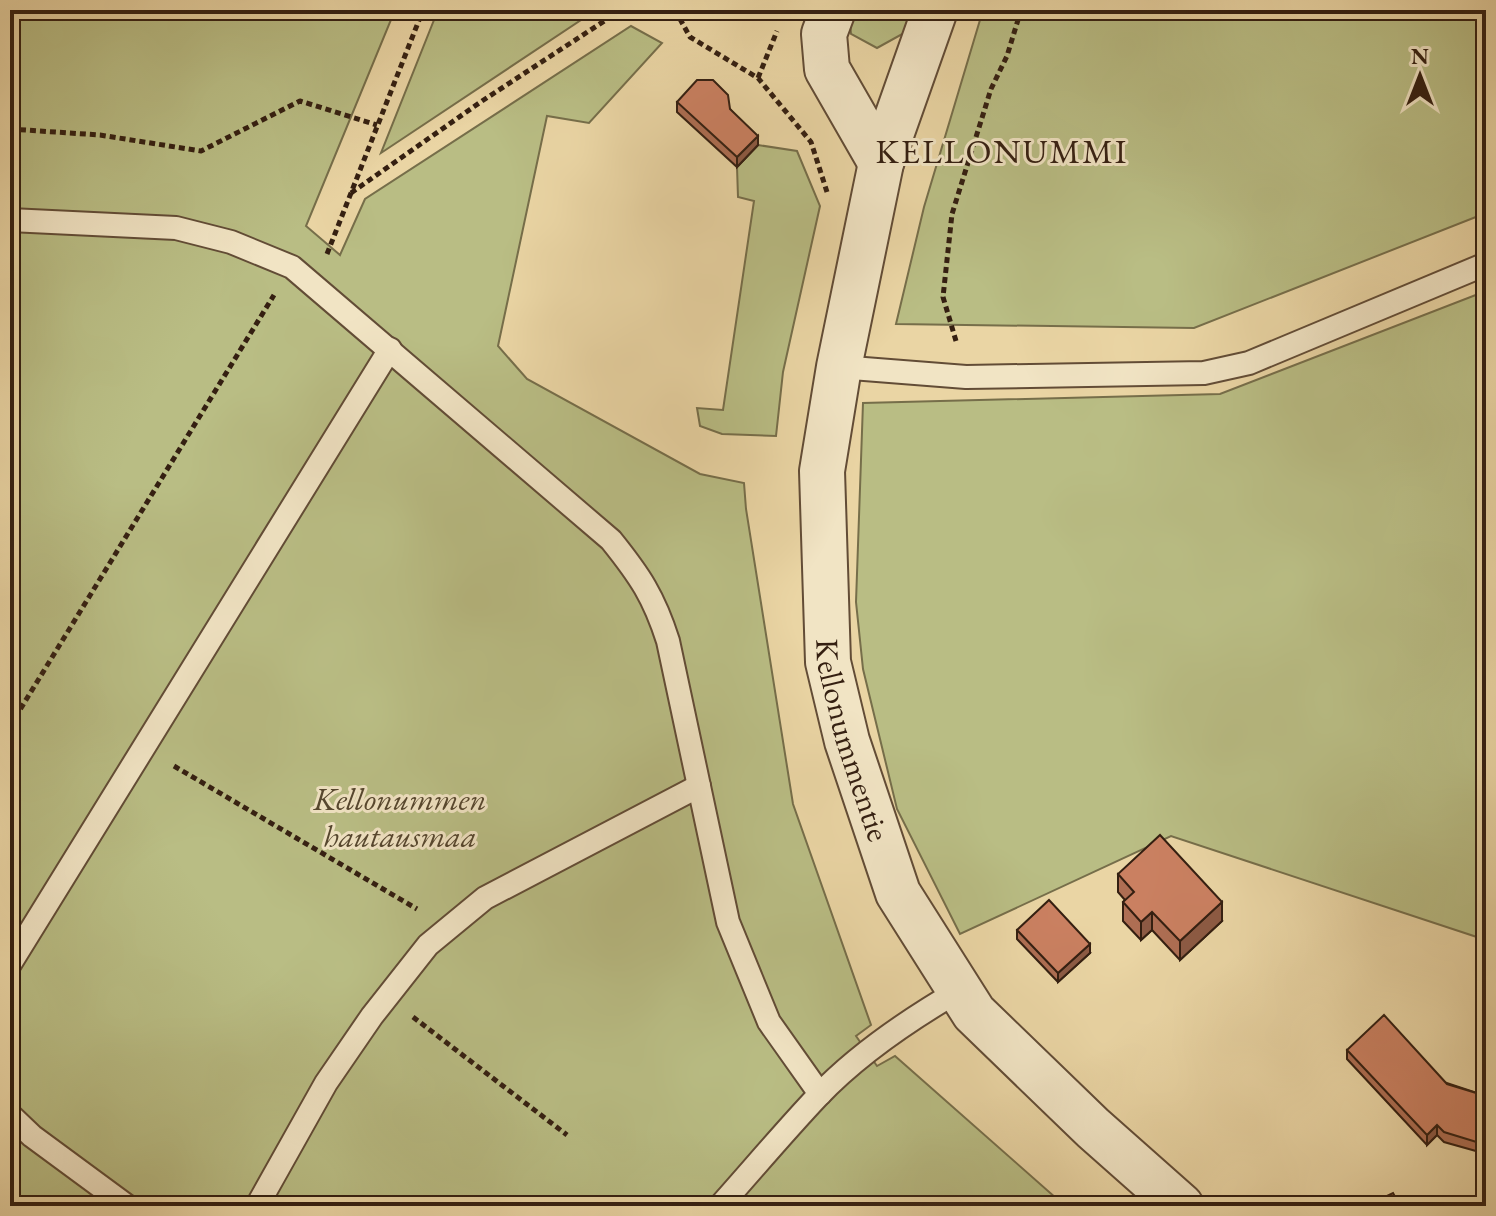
<svg xmlns="http://www.w3.org/2000/svg" width="1496" height="1216" font-family="'EB Garamond',serif">
<rect width="100%" height="100%" fill="#ead5a4"/>
<filter id="stains"><feTurbulence type="fractalNoise" baseFrequency=".0025" numOctaves="4"/><feColorMatrix values="0 0 0 0 .2 0 0 0 0 .09 0 0 0 0 .02 0 0 0 .5 -.17"/></filter>
<radialGradient id="worn" r=".72"><stop offset=".6" stop-color="#630" stop-opacity="0"/><stop offset="1" stop-color="#630" stop-opacity=".3"/></radialGradient>
<g fill="#b9bd84" stroke="#766e4a" stroke-width="2">
<path d="M 10,10 L 395,10 L 306,226 L 340,255 L 365,199 L 631,26 L 662,43 L 589,123 L 547,116 L 498,346 L 527,379 L 700,474 L 744,483 L 746,509 L 793,804 L 871,1025 L 856,1036 L 877,1066 L 895,1056 L 1065,1206 L 10,1206 Z"/>
<path d="M 438,10 L 596,10 L 381,153 Z"/>
<path d="M 849,10 L 921,10 L 915,27 L 877,48 L 851,34 Z"/>
<path d="M 983,10 L 1486,10 L 1486,213 L 1194,328 L 896,324 L 924,207 Z"/>
<path d="M 758,145 L 797,151 L 820,206 L 783,372 L 776,436 L 722,434 L 700,426 L 697,408 L 723,410 L 754,201 L 738,197 L 737,167 Z"/>
<path d="M 1486,291 L 1486,940 L 1171,836 L 960,934 L 897,809 L 863,669 L 856,602 L 863,403 L 1220,394 Z"/>
</g>
<g fill="none" stroke-linecap="round" stroke-linejoin="round">
<defs>
<g id="service">
<path d="M 10,220 L 176,228 L 231,242 L 292,267 L 611,540 C 640,576 654,597 668,641 L 728,922 L 769,1022 L 820,1094"/>
<path d="M 839,367 L 966,377 L 1204,373 L 1249,363 L 1486,264"/>
<path d="M 10,964 L 390,349"/>
<path d="M 10,1115 L 32,1136 L 127,1206"/>
<path d="M 257,1206 L 326,1083 L 372,1016 L 428,945 L 485,898 L 699,786"/>
<path d="M 720,1206 C 753,1169 784,1132 818,1096 C 858,1054 910,1019 960,990"/>
</g>
<g id="minor">
<path d="M 833,10 L 824,34 L 827,69 L 881,163"/>
<path id="s1" d="M 935,10 L 881,163 L 839,367 L 822,471 L 828,662 L 847,741 L 898,893 L 974,1013 L 1093,1128 L 1181,1206"/>
</g>
</defs>
<use href="#service" stroke="#624c36" stroke-width="26"/>
<use href="#minor" stroke="#624c36" stroke-width="48"/>
<g stroke="#341f11" stroke-width="5" stroke-dasharray="6 4" stroke-linecap="butt">
<path d="M 675,10 L 690,37 L 758,78 L 811,142 L 827,192"/>
<path d="M 758,78 L 777,31"/>
<path d="M 10,129 L 100,135 L 201,151 L 300,101 L 377,125"/>
<path d="M 351,193 L 482,101 L 621,10"/>
<path d="M 327,254 L 423,10"/>
<path d="M 956,341 L 943,297 L 952,214 L 991,89 L 1007,56 L 1021,10"/>
<path d="M 10,726 L 274,295"/>
<path d="M 174,766 L 417,909"/>
<path d="M 413,1017 L 567,1135"/>
</g>
<use href="#service" stroke="#f1e4c4" stroke-width="22"/>
<use href="#minor" stroke="#f1e4c4" stroke-width="44"/>
</g>
<g fill="#ae6e53" stroke="#341f11" stroke-width="2">
<path d="M 677,102 L 730,109 L 758,145 L 737,167 L 677,112 Z"/>
<path d="M 1118,874 L 1222,921 L 1180,960 L 1152,930 L 1141,940 L 1123,921 L 1123,902 L 1125,900 L 1118,892 Z"/>
<path d="M 1017,930 L 1090,953 L 1058,982 L 1017,939 Z"/>
<path d="M 1347,1050 L 1486,1096 L 1486,1143 L 1483,1153 L 1444,1142 L 1437,1135 L 1427,1145 L 1347,1059 Z"/>
</g>
<g fill="#8d5a44" stroke="#341f11" stroke-width="2">
<path d="M 758,136 L 758,145 L 737,167 L 737,157 Z"/>
<path d="M 1222,902 L 1222,921 L 1180,960 L 1180,941 Z"/>
<path d="M 1152,912 L 1152,930 L 1141,940 L 1141,922 Z"/>
<path d="M 1090,944 L 1090,953 L 1058,982 L 1058,973 Z"/>
<path d="M 1437,1125 L 1437,1135 L 1427,1145 L 1427,1135 Z"/>
<path d="M 1486,1133 L 1486,1143 L 1483,1153 L 1483,1144 Z"/>
</g>
<g fill="#ca8061" stroke="#341f11" stroke-width="2">
<path d="M 697,80 L 713,80 L 728,95 L 730,109 L 758,136 L 737,157 L 677,102 Z"/>
<path d="M 1160,835 L 1222,902 L 1180,941 L 1152,912 L 1141,922 L 1123,902 L 1134,892 L 1118,874 Z"/>
<path d="M 1049,900 L 1090,944 L 1058,973 L 1017,930 Z"/>
<path d="M 1384,1015 L 1447,1084 L 1486,1096 L 1486,1133 L 1483,1144 L 1444,1132 L 1437,1125 L 1427,1135 L 1347,1050 Z"/>
<path d="M 1393,1193 L 1400,1206 L 1366,1206 Z"/>
</g>
<g text-anchor="middle" dominant-baseline="central" stroke-width="6" stroke-linejoin="round" paint-order="stroke">
<g font-size="32" fill="#341f11" stroke="#f1e4c4">
<text stroke="none"><textPath href="#s1" startOffset="748">Kellonummentie</textPath></text>
</g>
<g font-size="32" font-style="italic" fill="#55462e" stroke="#f1e4c4">
<text x="400" y="799">Kellonummen<tspan x="400" dy="37">hautausmaa</tspan></text>
</g>
<g font-size="34" letter-spacing="2" fill="#341f11" stroke="#f1e4c4">
<text x="1002" y="151">KELLONUMMI</text>
</g>
</g>
<rect width="1496" height="1216" fill="none" stroke="#ead5a4" stroke-width="40"/>
<rect x="12" y="12" width="1472" height="1192" fill="none" stroke="#341f11" stroke-width="4"/>
<rect x="20" y="20" width="1456" height="1176" fill="none" stroke="#341f11" stroke-width="2"/>
<g transform="translate(1420 76)" stroke="#f1e4c4" stroke-width="6" paint-order="stroke">
<path d="M0-6L14 30L0 20L-14 30Z" fill="#341f11"/>
<text y="-12" font-size="22" font-weight="bold" text-anchor="middle" fill="#341f11">N</text>
</g>
<rect width="100%" height="100%" filter="url(#stains)"/>
<rect width="100%" height="100%" fill="url(#worn)"/>
</svg>
